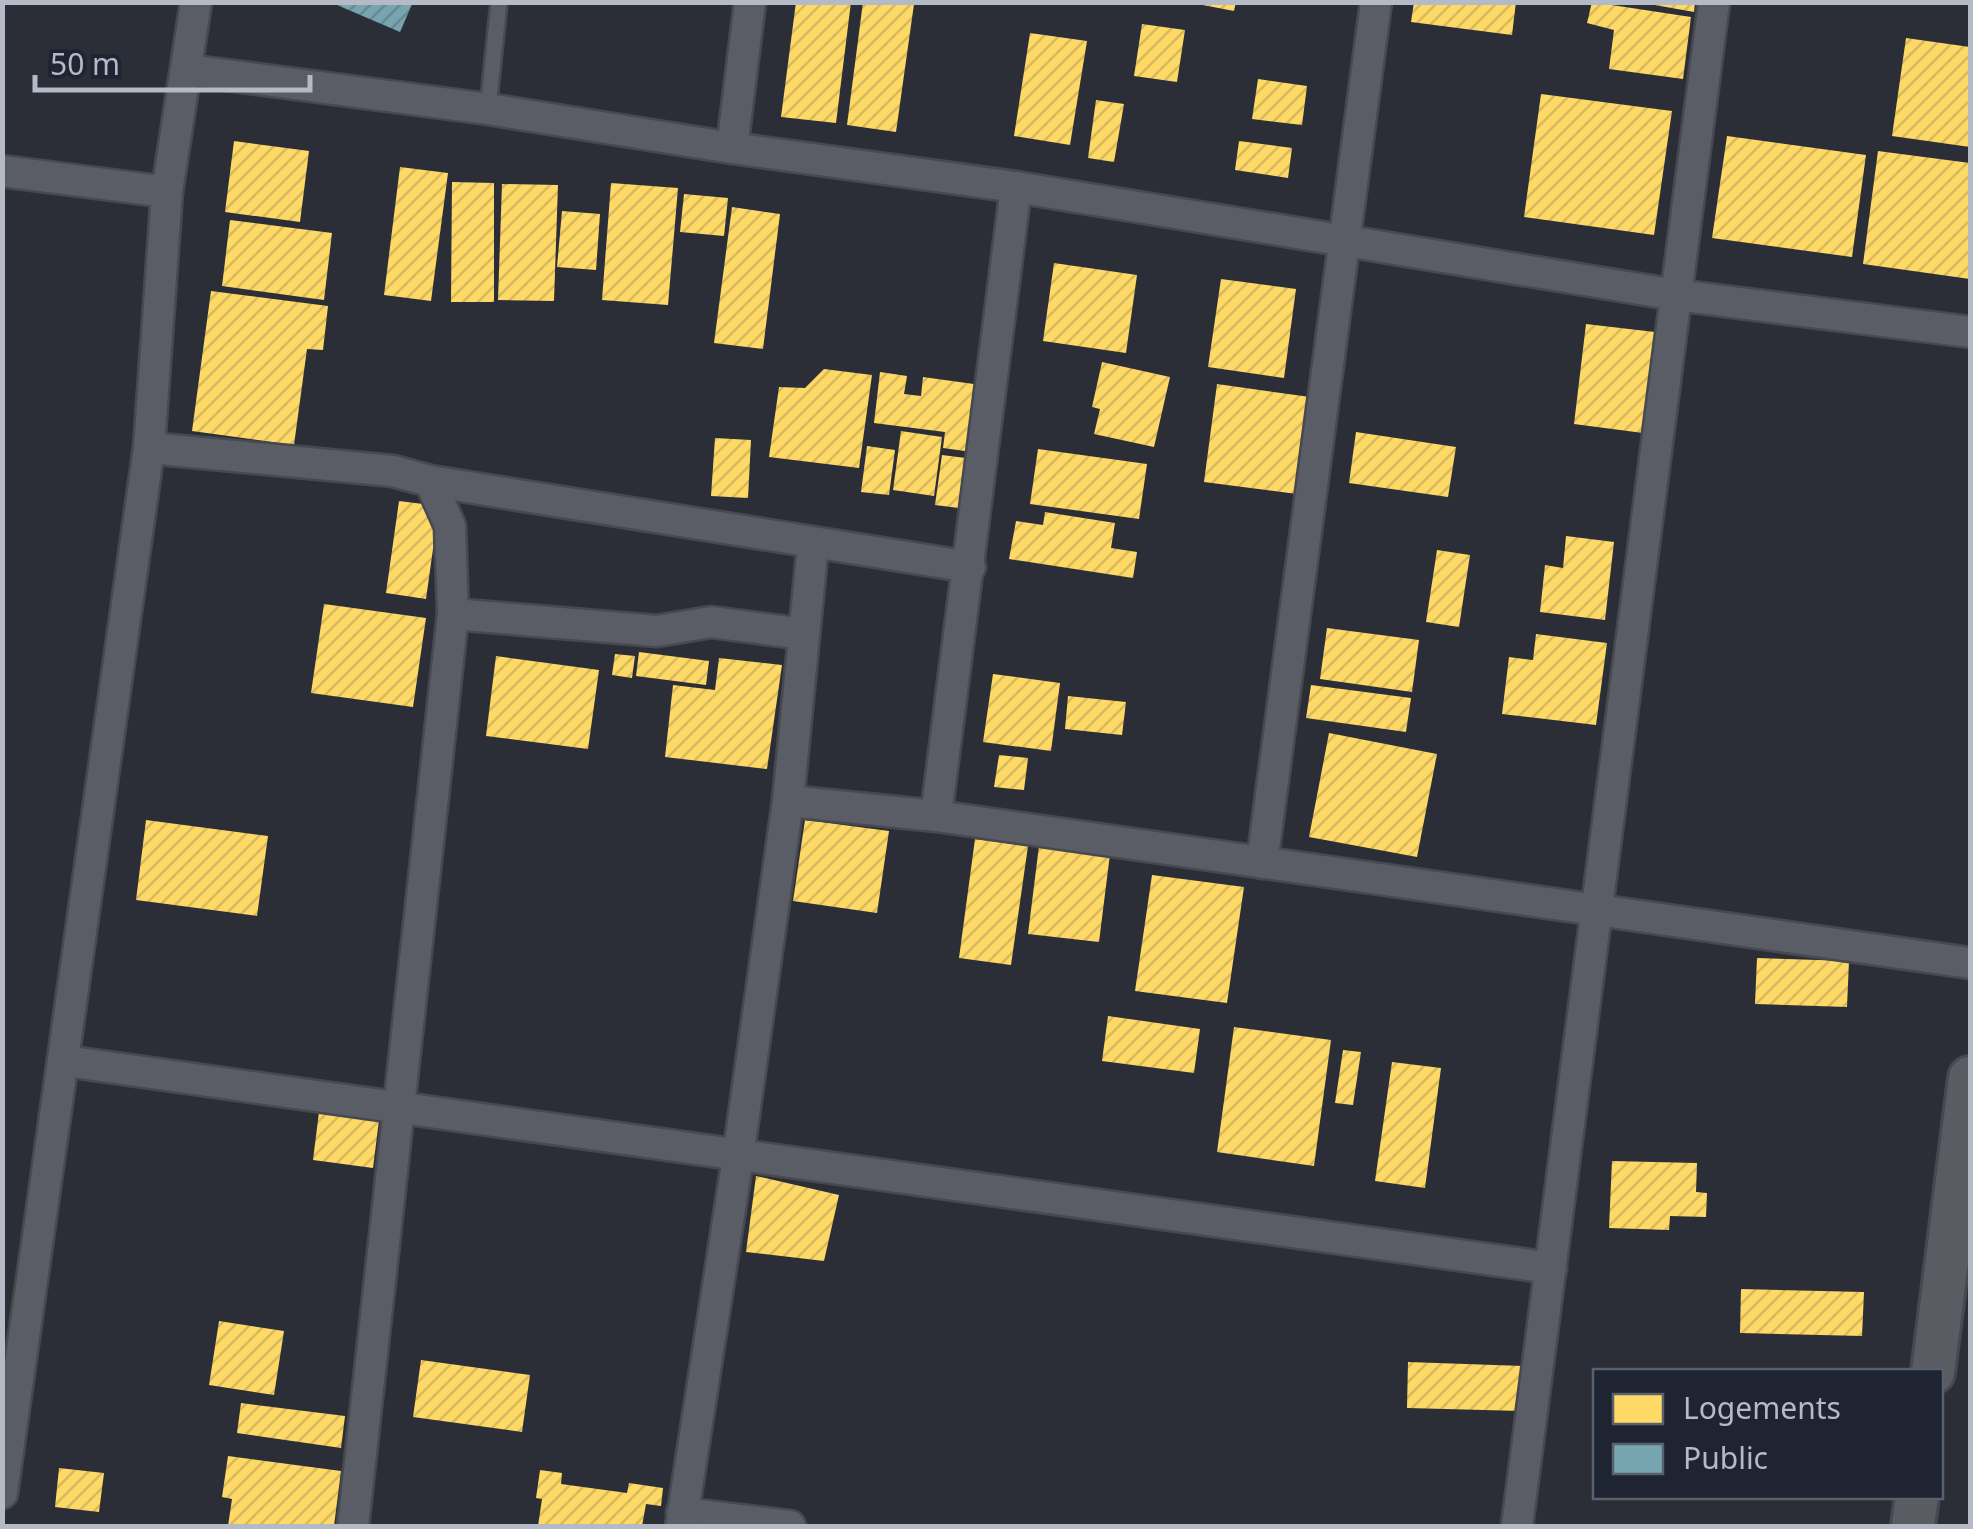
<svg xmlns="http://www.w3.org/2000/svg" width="1973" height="1529" font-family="'Noto Sans',sans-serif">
<defs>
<pattern id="homes-hatch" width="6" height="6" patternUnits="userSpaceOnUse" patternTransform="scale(2.5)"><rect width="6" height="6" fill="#ffd966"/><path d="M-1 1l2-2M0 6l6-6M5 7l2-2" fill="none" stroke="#d7b95e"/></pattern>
<pattern id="public-hatch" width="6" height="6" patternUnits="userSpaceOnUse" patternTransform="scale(2.5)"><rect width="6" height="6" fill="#76a5af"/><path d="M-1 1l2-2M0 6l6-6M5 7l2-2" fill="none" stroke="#668a92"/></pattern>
</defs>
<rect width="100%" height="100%" fill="#2b2e37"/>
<g fill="url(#homes-hatch)">
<path d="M 796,2 L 851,2 L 836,123 L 781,117 Z"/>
<path d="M 863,2 L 914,4 L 896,132 L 847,125 Z"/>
<path d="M 1187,2 L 1236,2 L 1234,11 Z"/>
<path d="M 1414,2 L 1516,2 L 1512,35 L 1411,22 Z"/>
<path d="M 1592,2 L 1691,17 L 1683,79 L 1609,69 L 1614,30 L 1587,23 Z"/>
<path d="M 1638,2 L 1695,2 L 1694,12 Z"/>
<path d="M 1142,24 L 1185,30 L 1177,82 L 1134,76 Z"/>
<path d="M 1030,33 L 1087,41 L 1070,145 L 1014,136 Z"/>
<path d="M 1906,38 L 1970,47 L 1970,147 L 1892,136 Z"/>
<path d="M 1258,79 L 1307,86 L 1302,125 L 1252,119 Z"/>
<path d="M 1541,94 L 1672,111 L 1654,235 L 1524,217 Z"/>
<path d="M 1096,100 L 1124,104 L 1114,162 L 1088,158 Z"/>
<path d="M 1727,136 L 1866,155 L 1852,257 L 1712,238 Z"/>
<path d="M 234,141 L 309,151 L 300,222 L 225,212 Z"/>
<path d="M 1239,141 L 1292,148 L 1288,178 L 1235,170 Z"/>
<path d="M 1878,151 L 1970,163 L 1970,279 L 1863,264 Z"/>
<path d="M 400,167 L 448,173 L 431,301 L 384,295 Z"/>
<path d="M 452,182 L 494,183 L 494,302 L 451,302 Z"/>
<path d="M 611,183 L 678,188 L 668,305 L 602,300 Z"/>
<path d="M 502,184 L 558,185 L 554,301 L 498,300 Z"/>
<path d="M 684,194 L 728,198 L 724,236 L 680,232 Z"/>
<path d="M 732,207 L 780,214 L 763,349 L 714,343 Z"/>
<path d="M 562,211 L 600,214 L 596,270 L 557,267 Z"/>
<path d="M 230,220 L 332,233 L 324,300 L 222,286 Z"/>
<path d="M 1054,263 L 1137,275 L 1126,353 L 1043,341 Z"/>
<path d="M 1221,279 L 1296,289 L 1284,378 L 1208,367 Z"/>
<path d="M 211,291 L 328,306 L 323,350 L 307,349 L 294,445 L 192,431 Z"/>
<path d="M 1586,324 L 1655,332 L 1643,433 L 1574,424 Z"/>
<path d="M 1102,362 L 1170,377 L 1154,447 L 1094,434 L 1100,409 L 1092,407 Z"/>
<path d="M 824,369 L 872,375 L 859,468 L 769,457 L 779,387 L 805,388 Z"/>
<path d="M 880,372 L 907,376 L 904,394 L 921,396 L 923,377 L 981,385 L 972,452 L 943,448 L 945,432 L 874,423 Z"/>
<path d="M 1217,384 L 1310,397 L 1297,494 L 1204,482 Z"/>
<path d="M 901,431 L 942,437 L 934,496 L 893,490 Z"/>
<path d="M 1356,432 L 1456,447 L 1448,497 L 1349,483 Z"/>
<path d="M 715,438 L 751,440 L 748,498 L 711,496 Z"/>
<path d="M 867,446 L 895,450 L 889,495 L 861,492 Z"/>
<path d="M 1038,449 L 1147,464 L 1139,519 L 1030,504 Z"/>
<path d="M 942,455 L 966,458 L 959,508 L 935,505 Z"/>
<path d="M 399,501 L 439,506 L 426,599 L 386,593 Z"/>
<path d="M 1045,512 L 1115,523 L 1111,548 L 1137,552 L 1133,578 L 1009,559 L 1016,521 L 1043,525 Z"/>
<path d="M 1566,536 L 1614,542 L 1605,620 L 1540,612 L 1545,565 L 1563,568 Z"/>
<path d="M 1437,550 L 1470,555 L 1459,627 L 1426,622 Z"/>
<path d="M 324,604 L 426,618 L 413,707 L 311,693 Z"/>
<path d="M 1327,628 L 1419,640 L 1412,692 L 1320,679 Z"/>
<path d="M 1536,634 L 1607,643 L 1596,725 L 1502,714 L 1509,657 L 1533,660 Z"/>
<path d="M 639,652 L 709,661 L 706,685 L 636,676 Z"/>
<path d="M 615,654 L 635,656 L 632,678 L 612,675 Z"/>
<path d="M 496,656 L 599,670 L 588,749 L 486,736 Z"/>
<path d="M 719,658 L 782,665 L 767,769 L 665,757 L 673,685 L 715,690 Z"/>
<path d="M 993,674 L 1060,683 L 1051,751 L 983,742 Z"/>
<path d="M 1311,685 L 1411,698 L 1406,732 L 1306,718 Z"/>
<path d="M 1068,696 L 1126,702 L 1122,735 L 1065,729 Z"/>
<path d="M 1329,733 L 1437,754 L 1417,857 L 1309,837 Z"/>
<path d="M 999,755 L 1028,758 L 1024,790 L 994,787 Z"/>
<path d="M 146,820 L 268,836 L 257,916 L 136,900 Z"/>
<path d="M 805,820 L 889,831 L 877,913 L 793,901 Z"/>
<path d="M 1040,838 L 1111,846 L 1099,942 L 1028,934 Z"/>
<path d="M 975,839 L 1028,846 L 1011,965 L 959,958 Z"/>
<path d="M 1152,875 L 1244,887 L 1227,1003 L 1135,991 Z"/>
<path d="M 1757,958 L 1849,961 L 1847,1007 L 1755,1004 Z"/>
<path d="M 1108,1016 L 1200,1029 L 1194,1073 L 1102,1061 Z"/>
<path d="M 1234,1027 L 1331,1040 L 1314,1166 L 1217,1152 Z"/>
<path d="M 1343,1050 L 1361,1052 L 1353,1105 L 1335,1103 Z"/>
<path d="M 1392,1062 L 1441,1068 L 1425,1188 L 1375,1181 Z"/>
<path d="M 319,1112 L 379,1120 L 373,1168 L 313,1160 Z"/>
<path d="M 1612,1161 L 1697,1163 L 1696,1192 L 1707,1193 L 1706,1217 L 1670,1216 L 1669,1230 L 1609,1228 Z"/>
<path d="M 756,1176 L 839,1195 L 824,1261 L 746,1252 Z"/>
<path d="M 1741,1289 L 1864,1292 L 1862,1336 L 1740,1333 Z"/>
<path d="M 219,1321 L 284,1331 L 274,1395 L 209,1385 Z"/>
<path d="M 421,1360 L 530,1375 L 522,1432 L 413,1417 Z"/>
<path d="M 1408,1362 L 1523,1366 L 1521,1411 L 1407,1408 Z"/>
<path d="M 241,1403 L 345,1416 L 341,1448 L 237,1433 Z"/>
<path d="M 228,1456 L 341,1471 L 334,1526 L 228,1526 L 232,1499 L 222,1497 Z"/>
<path d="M 59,1468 L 104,1473 L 99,1512 L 55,1507 Z"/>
<path d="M 540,1470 L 562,1473 L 561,1484 L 627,1493 L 629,1483 L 663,1488 L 661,1506 L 646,1504 L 642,1526 L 538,1526 L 542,1499 L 536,1498 Z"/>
</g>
<path fill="url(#public-hatch)" d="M 330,2 L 413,2 L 400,32 Z"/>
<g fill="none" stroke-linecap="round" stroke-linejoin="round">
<defs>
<path id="service" d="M 488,109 L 499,2"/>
<g id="minor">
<path d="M 187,70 L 488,109 L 732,148 L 1016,187 L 1676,295 L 1970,332"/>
<path d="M 732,148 L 750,2"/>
<path d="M 2,171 L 167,192"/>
<path d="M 149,448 L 393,471 L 430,481 L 450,526 L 453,614 L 353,1526"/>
<path d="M 430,481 L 970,567"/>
<path d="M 453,614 L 657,631 L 711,622 L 804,634"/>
<path d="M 788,801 L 936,816 L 1970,963"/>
<path d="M 936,816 L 1016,187"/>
<path d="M 1262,863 L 1376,2"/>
<path d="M 65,1061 L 1551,1268"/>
<path d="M 2,1493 L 149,448 L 167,192 L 196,2"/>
<path d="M 682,1513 L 790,1526"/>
<path d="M 681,1526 L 738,1157 L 788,801 L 813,544"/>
<path d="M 1517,1526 L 1714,2"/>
</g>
<g id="secondary">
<path d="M 1933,1372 L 1970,1078"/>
<path d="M 1913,1526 L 1917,1496"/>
</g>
</defs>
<use href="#service" stroke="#474950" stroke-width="20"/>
<use href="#minor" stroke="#474950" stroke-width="35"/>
<use href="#secondary" stroke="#474950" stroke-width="48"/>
<use href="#service" stroke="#5a5d65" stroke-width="15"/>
<use href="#minor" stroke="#5a5d65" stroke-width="30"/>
<use href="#secondary" stroke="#595c63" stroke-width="42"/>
</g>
<rect width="1973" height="1529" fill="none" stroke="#b5bac7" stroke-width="10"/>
<rect x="1593" y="1369" width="350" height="130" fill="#1e2431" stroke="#5a606d" stroke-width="2.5"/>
<rect x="1613" y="1394" width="50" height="30" fill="#ffd966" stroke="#5a606d" stroke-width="2.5"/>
<text x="1683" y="1419" font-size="30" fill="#b5bac7">Logements</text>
<rect x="1613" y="1444" width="50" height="30" fill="#76a5af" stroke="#5a606d" stroke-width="2.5"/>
<text x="1683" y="1469" font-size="30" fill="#b5bac7">Public</text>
<path d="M35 75v15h275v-15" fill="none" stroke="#b5bac7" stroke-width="5"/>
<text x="50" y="75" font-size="30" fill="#b5bac7" stroke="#1e2431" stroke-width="8" paint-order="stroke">50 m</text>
</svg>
